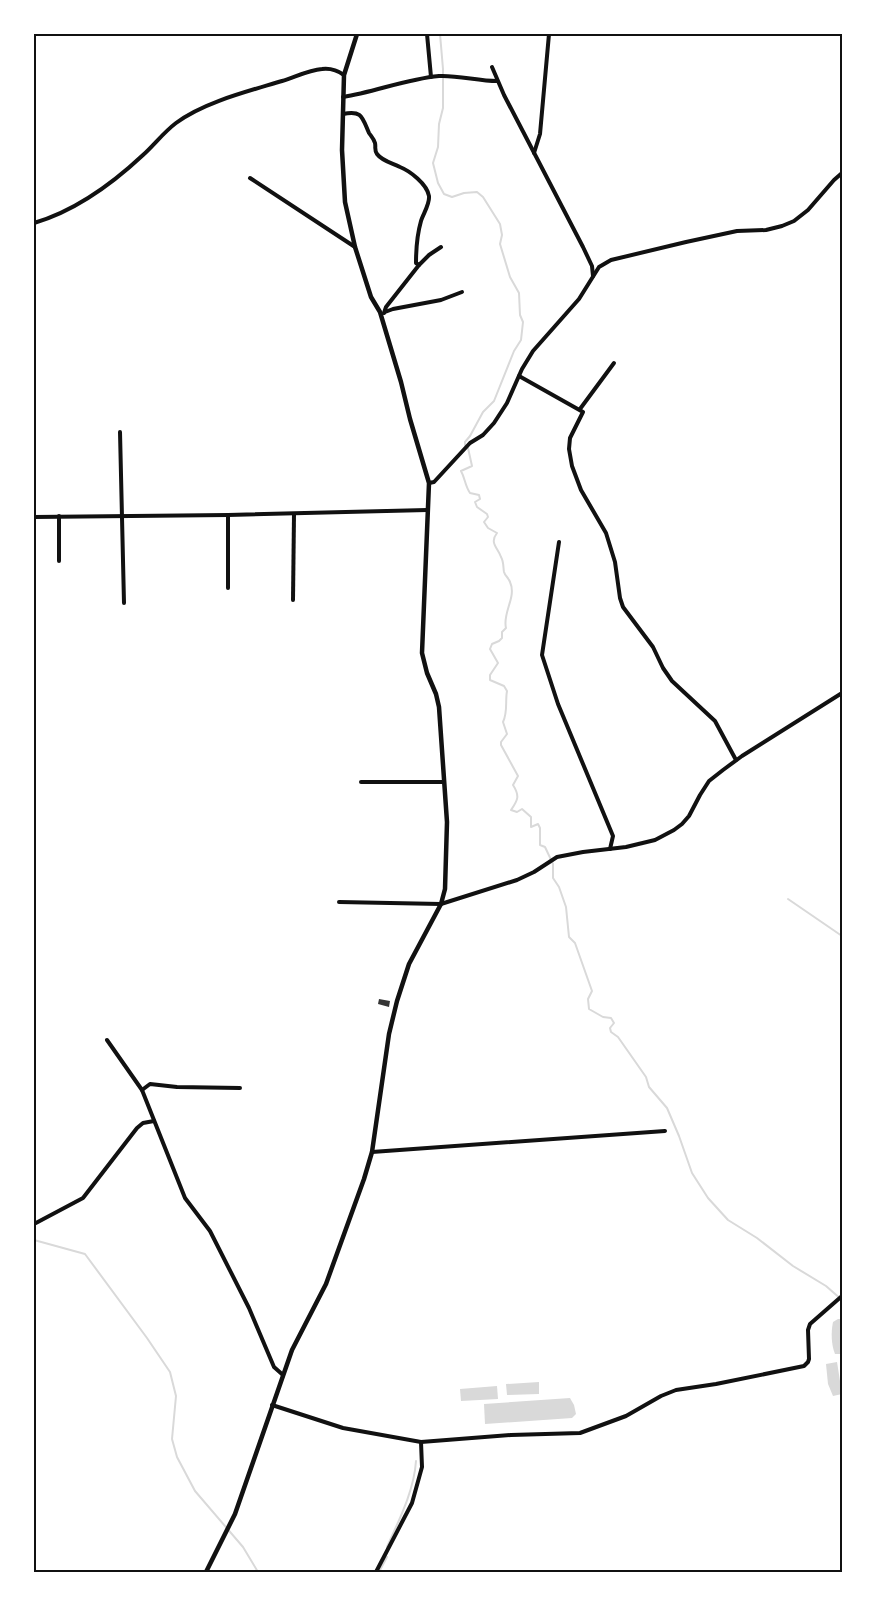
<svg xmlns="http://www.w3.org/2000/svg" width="876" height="1606" font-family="Quicksand,sans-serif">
<rect width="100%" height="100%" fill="#fff"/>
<g fill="#d9d9d9">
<path d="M 838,1319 L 840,1319 L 842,1321 L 841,1354 L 835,1354 C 831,1344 831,1332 833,1322 Z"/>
<path d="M 837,1362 L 842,1394 L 833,1396 L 828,1384 L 826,1364 Z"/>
<path d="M 539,1382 L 539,1394 L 507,1395 L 506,1384 Z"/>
<path d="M 497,1386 L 498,1399 L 461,1401 L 460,1389 Z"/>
<path d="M 570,1398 L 574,1405 L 576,1414 L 572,1418 L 485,1424 L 484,1404 Z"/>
</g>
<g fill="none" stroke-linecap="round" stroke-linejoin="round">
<g stroke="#d9d9d9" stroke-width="2">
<path d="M 440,34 L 443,69 L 443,108 L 439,124 L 438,147 L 433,163 L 438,183 L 444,194 L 452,197 L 464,193 L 477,192 L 483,197 L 500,224 L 502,235 L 500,244 L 510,277 L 519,293 L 520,315 L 523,322 L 521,340 L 514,351 L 494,401 L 483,412 L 470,436 L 465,442 L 465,445 L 468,448 L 472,466 L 461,471 C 465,478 465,486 470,493 L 479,495 L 480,499 L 475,502 L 477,507 L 487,514 L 488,517 L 484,522 L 488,528 L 497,533 C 489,543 498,548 501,557 C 504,562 503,567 504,572 C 505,576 509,578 510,582 C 517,597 502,613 506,628 L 502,632 L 502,638 L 499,641 L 492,644 L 490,649 L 498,663 L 490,675 L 490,680 L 504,686 L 507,691 C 505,702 508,712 503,722 L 507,734 L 501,742 L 501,745 L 518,776 L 513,785 C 520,796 518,800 511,810 L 517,812 L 522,809 L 531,817 L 531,827 L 538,824 L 540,828 L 540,845 L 545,847 L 553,864 L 553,878 L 559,887 L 566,907 L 569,937 L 575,943 L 592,991 L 588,999 L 589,1009 L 603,1017 L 611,1018 L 614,1023 L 610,1028 L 611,1032 L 618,1037 L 646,1077 L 649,1087 L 667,1108 L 679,1136 L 692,1173 L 708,1198 L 728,1220 L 757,1238 L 793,1266 L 826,1286 L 842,1300"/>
<path d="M 788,899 L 842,936"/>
<path d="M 34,1240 L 85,1254 L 147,1338 L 170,1372 L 176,1396 L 172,1439 L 177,1457 L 195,1491 L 243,1547 L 258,1572"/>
<path d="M 387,1547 C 399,1520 414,1491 416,1461"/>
<path d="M 379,1572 L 387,1557"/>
</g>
</g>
<path fill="#353535" d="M 379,999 L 390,1001 L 389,1007 L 378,1004 Z"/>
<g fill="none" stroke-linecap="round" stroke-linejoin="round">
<g stroke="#111" stroke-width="4">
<path d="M 427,34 L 431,77"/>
<path d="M 492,67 L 504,95 L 583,247 L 592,266 L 593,276"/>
<path d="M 343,97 C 375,92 406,79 439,76 C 458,75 478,81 497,81"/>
<path d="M 343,114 C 362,110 362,117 369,133 C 371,136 374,139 375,143 C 376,147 374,150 377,154 C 382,161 392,163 400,167 C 410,171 427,184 429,196 C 430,204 423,214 421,221 C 417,235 416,249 416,263 L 419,265 L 386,307 L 384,313"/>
<path d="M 534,153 L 540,134 L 549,34"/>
<path d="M 250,178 L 355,247"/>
<path d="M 34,223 C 75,211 112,184 143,155 C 154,145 164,132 176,123 C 204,102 249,91 282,81 C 295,77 309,70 322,69 C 330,68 337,70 344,75"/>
<path d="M 419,265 L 429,255 L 441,247"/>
<path d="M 385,312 L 393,309 L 441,300 L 462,292"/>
<path d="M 519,376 L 583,412 L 570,438 L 569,449 L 572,466 L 581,490 L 606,533 L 615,562 L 620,598 L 623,607 L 653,647 L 663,668 L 672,681 L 715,721 L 736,760"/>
<path d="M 580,409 L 614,363"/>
<path d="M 120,432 L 124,603"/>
<path d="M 429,483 L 434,482 L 470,443 L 483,435 L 494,423 L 507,403 L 522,369 L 533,351 L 579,299 L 599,267 L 611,260 L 686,242 L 737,231 L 766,230 L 782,226 L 794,221 L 808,210 L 834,180 L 842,173"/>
<path d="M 34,517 L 228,515 L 427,510"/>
<path d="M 559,542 L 542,655 L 558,704 L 613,836 L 610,849"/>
<path d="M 59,561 L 59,516"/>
<path d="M 228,588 L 228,515"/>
<path d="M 293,600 L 294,514"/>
<path d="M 361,782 L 443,782"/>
<path d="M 339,902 L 441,904 L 517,880 L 534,872 L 557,857 L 583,852 L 626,847 L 655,840 L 674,830 L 682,824 L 689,816 L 700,795 L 709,781 L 723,770 L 742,756 L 842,693"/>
<path d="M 107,1040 L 142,1090 L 185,1198 L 210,1231 L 249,1308 L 274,1367 L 283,1375"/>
<path d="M 142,1090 L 150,1084 L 177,1087 L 240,1088"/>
<path d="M 372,1152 L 665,1131"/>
<path d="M 34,1224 L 83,1198 L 137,1128 L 143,1123 L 154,1121"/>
<path d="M 272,1405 L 343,1428 L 421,1442 L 511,1435 L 580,1433 L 626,1416 L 661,1396 L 676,1390 L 716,1384 L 804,1366 L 808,1362 L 809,1359 L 808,1330 L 810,1324 L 842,1296"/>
<path d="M 376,1572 L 412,1503 L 422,1467 L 421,1442"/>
</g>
<path stroke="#111" stroke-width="4.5" d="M 206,1572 L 235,1514 L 292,1350 L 326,1284 L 364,1179 L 372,1152 L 389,1034 L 397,1001 L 409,964 L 441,904 L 445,889 L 447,822 L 439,707 L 436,694 L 427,673 L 422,653 L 429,483 L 410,419 L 401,382 L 380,312 L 371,297 L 355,247 L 345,202 L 342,150 L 344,75 L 357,34"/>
</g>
<rect width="876" height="1606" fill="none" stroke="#ffffff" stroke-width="70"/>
<rect x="35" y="35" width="806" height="1536" fill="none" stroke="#111" stroke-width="2"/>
</svg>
